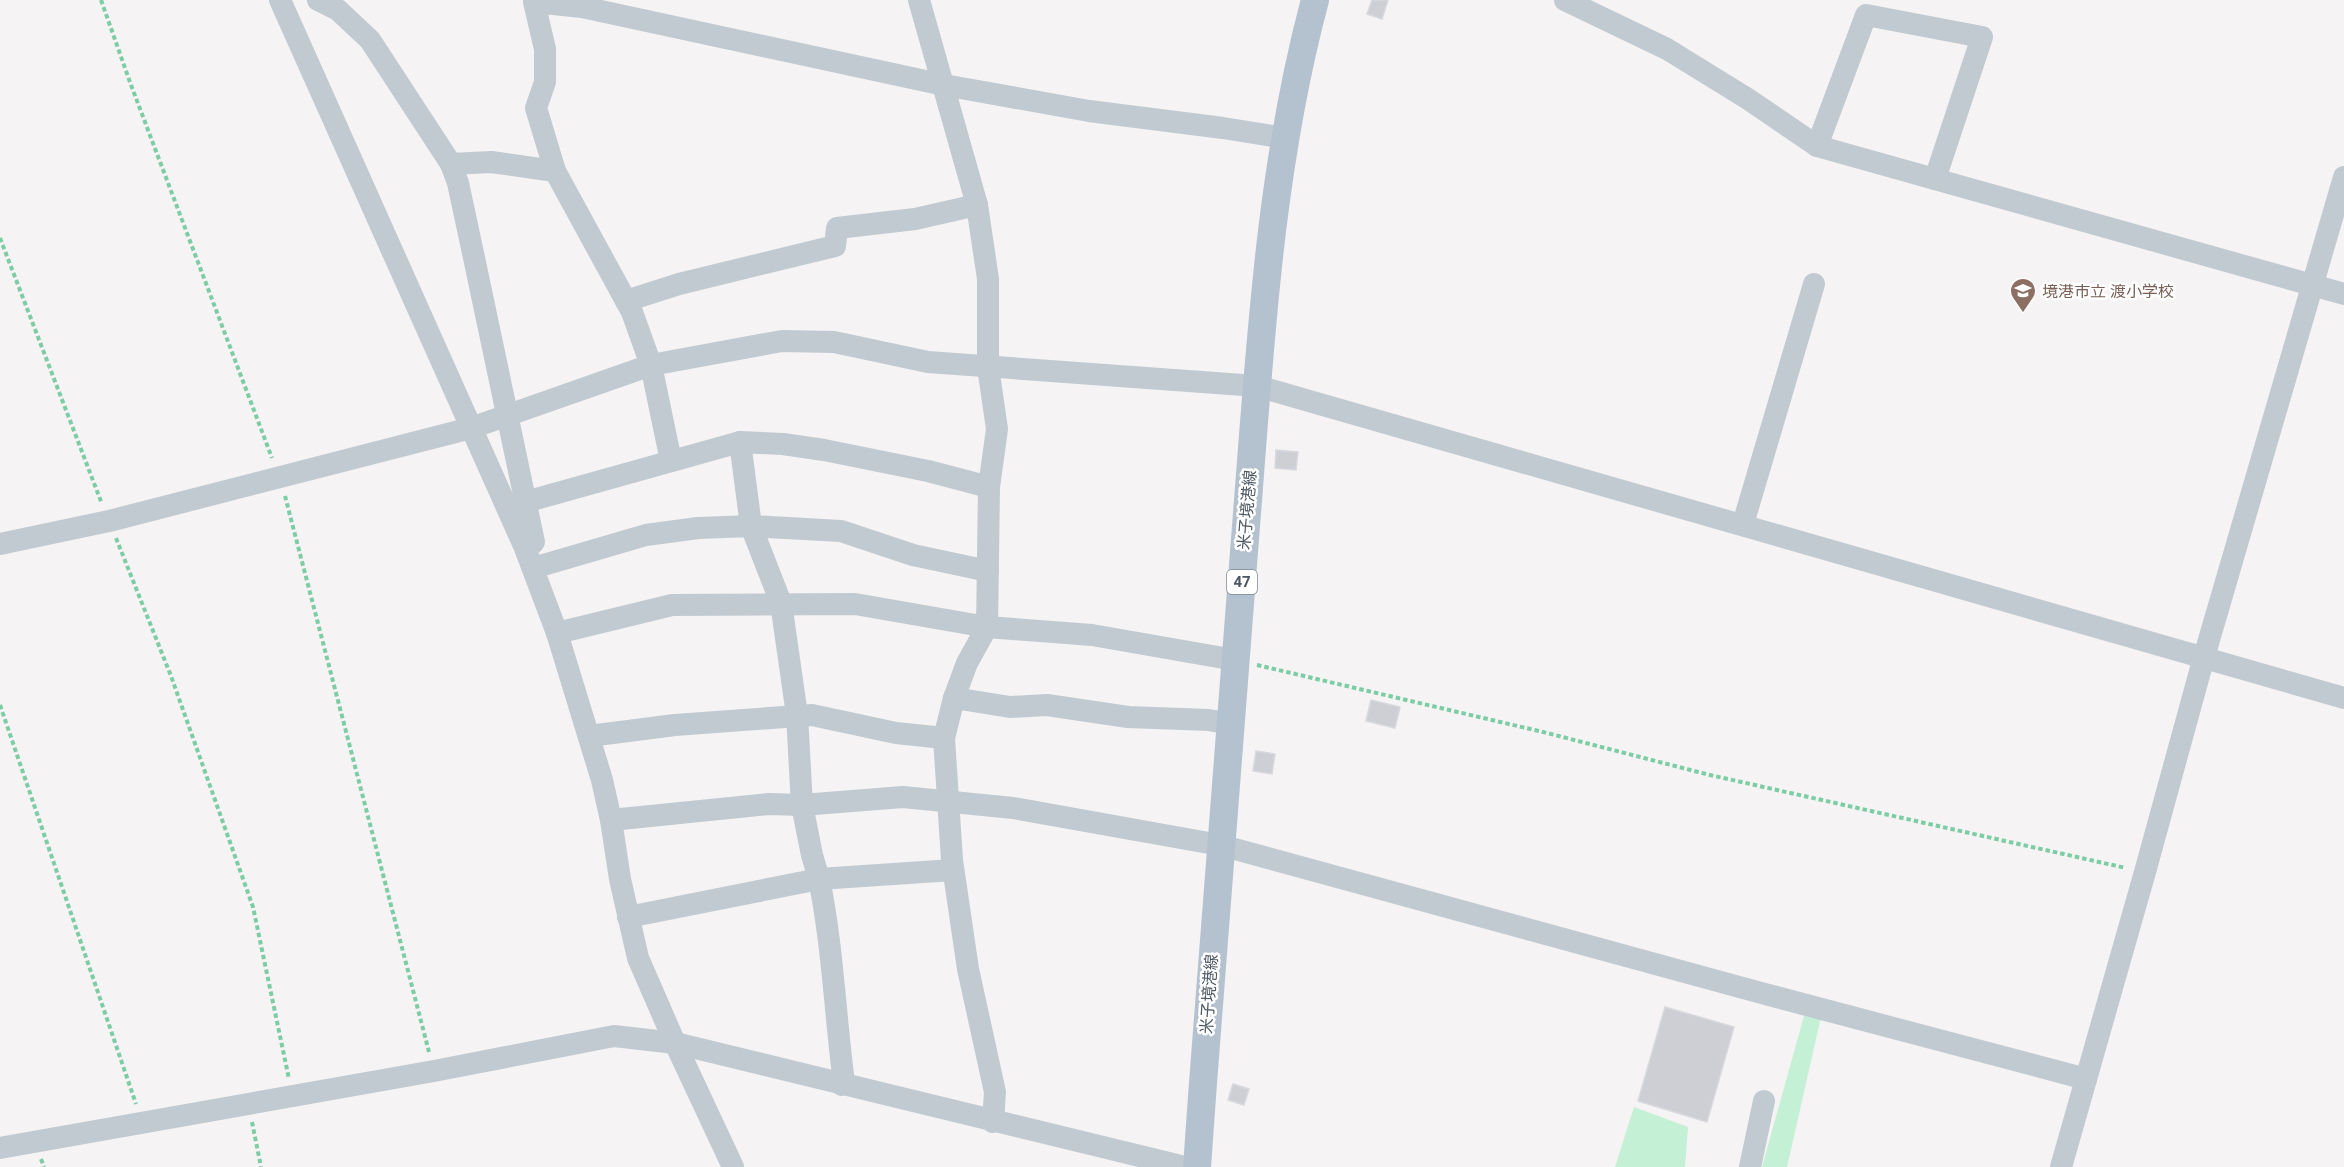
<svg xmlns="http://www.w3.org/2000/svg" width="2344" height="1167" font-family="Roboto,'Noto Sans JP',sans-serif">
<rect width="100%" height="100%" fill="#f5f3f3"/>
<g fill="#c4f0d5">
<path d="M 1804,1016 L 1821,1017 L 1787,1167 L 1762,1167 Z"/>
<path d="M 1634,1107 L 1688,1127 L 1685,1167 L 1615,1167 Z"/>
</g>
<g fill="#cdcfd5" stroke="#d7d9de" stroke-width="1.5">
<path d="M 1372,0 L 1388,0 L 1382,19 L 1367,14 Z"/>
<path d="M 1276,450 L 1298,452 L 1296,470 L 1275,468 Z"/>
<path d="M 1371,700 L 1400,707 L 1395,728 L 1366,721 Z"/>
<path d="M 1256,751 L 1275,754 L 1272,774 L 1253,771 Z"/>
<path d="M 1665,1007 L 1734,1027 L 1707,1122 L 1638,1101 Z"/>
<path d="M 1233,1084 L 1249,1089 L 1244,1105 L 1228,1100 Z"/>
</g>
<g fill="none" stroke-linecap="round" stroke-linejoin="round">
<g stroke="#7ccda5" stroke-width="4" stroke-dasharray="4.5 3" stroke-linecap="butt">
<path d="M 101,0 L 131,85 L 272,458"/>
<path d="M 0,238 L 102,504"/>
<path d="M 285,496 L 429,1052"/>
<path d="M 116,538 L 171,676 L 253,907 L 289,1079"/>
<path d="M 1257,665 L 1543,732 L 1710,775 L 2126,868"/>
<path d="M 0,705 L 136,1104"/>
<path d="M 252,1122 L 261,1167"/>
<path d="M 41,1159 L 44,1167"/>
</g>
<g stroke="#c1cad1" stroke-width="22">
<path d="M 280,0 L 525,548 L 557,633 L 602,780 L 611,820 L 620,879 L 638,958 L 675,1043 L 733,1167"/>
<path d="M 318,0 L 338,10 L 370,40 L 451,164 L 458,183 L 473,253 L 534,542 L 532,544"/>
<path d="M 919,0 L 977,205 L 988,279 L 988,367 L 997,429 L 989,487 L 987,627 L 967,663 L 954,698 L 944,738 L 952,860 L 968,969 L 995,1092 L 993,1122"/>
<path d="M 1565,0 L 1667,49 L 1748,99 L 1817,146 L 2344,294"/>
<path d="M 1817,146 L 1866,15 L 1982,37 L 1935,179"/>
<path d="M 451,164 L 491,162 L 555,171 L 632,312 L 651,365 L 671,461"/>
<path d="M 555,171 L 536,108 L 545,82 L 545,49 L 534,2 L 582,7 L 944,85 L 1089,111 L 1223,128 L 1285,138"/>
<path d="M 626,301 L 679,284 L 835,246 L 837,228 L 915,219 L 977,205"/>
<path d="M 740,442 L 751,526 L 841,531 L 913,555 L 988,571"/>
<path d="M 525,502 L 740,442 L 783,444 L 824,450 L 928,471 L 989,487"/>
<path d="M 1743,524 L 1814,284"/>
<path d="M 0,544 L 109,521 L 471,428 L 651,365 L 782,341 L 834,342 L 928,362 L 1257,386 L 2344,698"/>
<path d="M 533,568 L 646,535 L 698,528 L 751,526 L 781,603 L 797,715 L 802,805 L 812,855 L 819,879 L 953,870"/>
<path d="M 557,633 L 672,605 L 855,604 L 987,627 L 1092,635 L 1235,660"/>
<path d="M 954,698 L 1010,707 L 1047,705 L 1128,717 L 1209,720 L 1230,724"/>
<path d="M 589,736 L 675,725 L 812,715 L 896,733 L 944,738"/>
<path d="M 611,820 L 769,804 L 802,805 L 903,797 L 1013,808 L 1220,845 L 1765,994 L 2086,1079"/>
<path d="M 628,917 L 819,879 C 832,942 835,1010 843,1075 L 842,1085"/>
<path d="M 0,1148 L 434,1071 L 614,1036 L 675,1043 L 1185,1167"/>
<path d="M 1750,1167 L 1764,1101"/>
<path d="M 2061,1167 L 2145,872 L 2204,657 L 2344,177"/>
</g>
<path stroke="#b4c2d0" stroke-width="28" d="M 1197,1167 C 1212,953 1229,739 1246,526 C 1260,350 1269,171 1315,0"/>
</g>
<defs>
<symbol id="school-pin" viewBox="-11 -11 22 30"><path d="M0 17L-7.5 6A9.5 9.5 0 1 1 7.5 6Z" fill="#8d6e63" stroke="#fff"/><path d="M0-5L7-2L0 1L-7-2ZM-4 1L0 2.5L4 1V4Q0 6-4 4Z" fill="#fff"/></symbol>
</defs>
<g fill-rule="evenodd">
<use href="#school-pin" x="2008" y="276" width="30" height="40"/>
</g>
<g text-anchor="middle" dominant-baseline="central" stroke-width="5" stroke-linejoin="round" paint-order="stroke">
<rect fill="#fff" stroke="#808990" stroke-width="1.5" x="1227" y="570" width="30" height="24" rx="4.5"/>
<g font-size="15" font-weight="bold" fill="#4a5660">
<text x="1242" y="582">47</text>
</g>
<g font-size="16" fill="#785e54" stroke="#fff" text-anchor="start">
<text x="2042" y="291">境港市立 渡小学校</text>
</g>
<g font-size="16" fill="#4a5660" stroke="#fff">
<text transform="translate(1247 510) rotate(-85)">米子境港線</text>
<text transform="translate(1209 994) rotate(-86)">米子境港線</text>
</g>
</g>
</svg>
